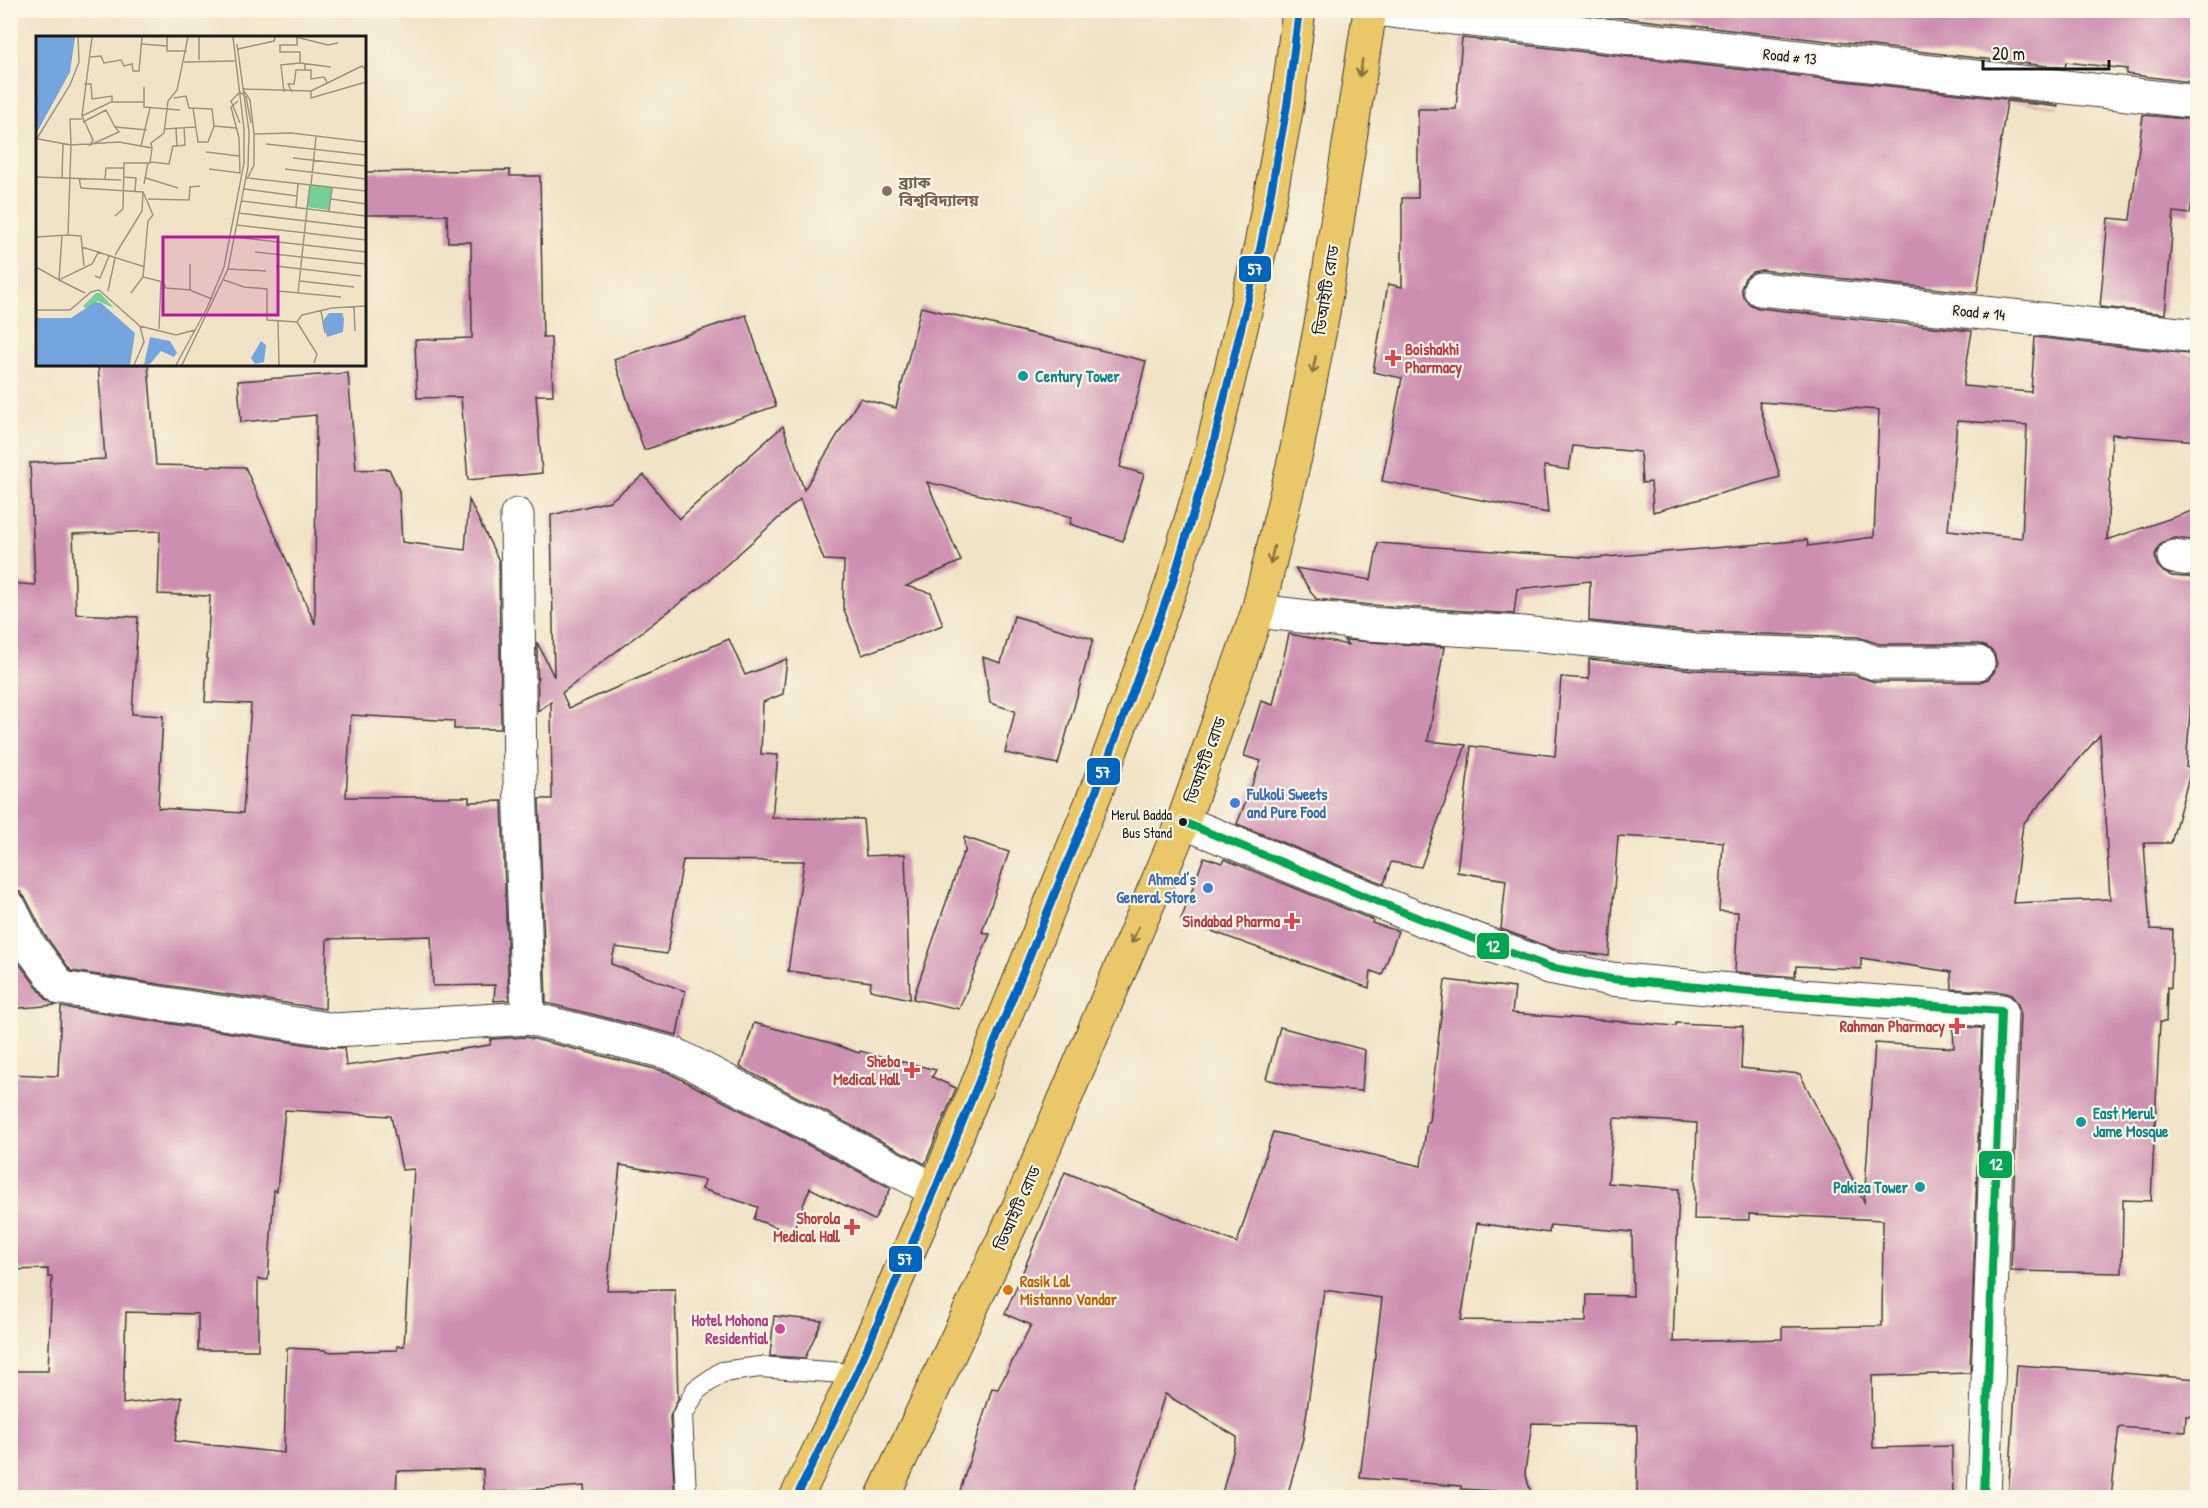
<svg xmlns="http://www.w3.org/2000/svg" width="2208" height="1508" font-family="'Patrick Hand','Noto Sans Bengali',sans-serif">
<rect width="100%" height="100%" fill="#fcf5e5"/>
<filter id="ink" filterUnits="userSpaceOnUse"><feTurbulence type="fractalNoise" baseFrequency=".0167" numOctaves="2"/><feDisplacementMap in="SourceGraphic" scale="12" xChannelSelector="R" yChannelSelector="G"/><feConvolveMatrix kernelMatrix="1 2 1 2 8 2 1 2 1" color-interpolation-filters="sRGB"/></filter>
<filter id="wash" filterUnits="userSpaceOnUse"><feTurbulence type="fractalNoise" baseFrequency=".008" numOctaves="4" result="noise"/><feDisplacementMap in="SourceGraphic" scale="24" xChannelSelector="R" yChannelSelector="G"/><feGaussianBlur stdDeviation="1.35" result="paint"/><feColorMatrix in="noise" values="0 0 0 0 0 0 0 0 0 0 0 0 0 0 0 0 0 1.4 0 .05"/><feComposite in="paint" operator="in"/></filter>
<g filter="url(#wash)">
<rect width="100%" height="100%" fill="#f1e3c6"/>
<g id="blocks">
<g fill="#cd8fb1" fill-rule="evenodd">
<path d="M 1555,10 L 2198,10 L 2198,83 L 2126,74 L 2127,69 L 2066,62 L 2065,68 Z"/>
<path d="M 1462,38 L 2058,105 L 2058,107 L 2007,101 L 1977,293 L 1762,270 L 1752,272 L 1745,278 L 1741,288 L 1743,297 L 1749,304 L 1758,308 L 1972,331 L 1963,386 L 2031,392 L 2035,337 L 2198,355 L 2198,441 L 2112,434 L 2107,540 L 2198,509 L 2198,541 L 2176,538 L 2167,540 L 2159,546 L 2155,555 L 2157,565 L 2163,572 L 2172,576 L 2198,578 L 2198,660 L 2194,659 L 2186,767 L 2192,766 L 2171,843 L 2144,843 L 2150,929 L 2173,930 L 2171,988 L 2167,987 L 2166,1022 L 2160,1022 L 2151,1201 L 2123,1200 L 2122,1273 L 2011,1271 L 2020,1012 L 2017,1002 L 2011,995 L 2002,992 L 1952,989 L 1951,972 L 1861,958 L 1861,969 L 1796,966 L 1795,977 L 1735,972 L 1738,912 L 1719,911 L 1723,842 L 1618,836 L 1609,956 L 1554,949 L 1501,929 L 1506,880 L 1457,872 L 1471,746 L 1555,756 L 1561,677 L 1589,679 L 1589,659 L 1694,670 L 1853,675 L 1875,682 L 1979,682 L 1988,679 L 1994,672 L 1997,664 L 1994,653 L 1987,647 L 1978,644 L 1879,644 L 1858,637 L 1696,632 L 1589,621 L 1590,581 L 1517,589 L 1514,614 L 1370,605 L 1316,599 L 1295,568 L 1371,580 L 1378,543 L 1595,558 L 1807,540 L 1808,546 L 1874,537 L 1879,410 L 1759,402 L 1780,477 L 1653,512 L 1651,482 L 1642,483 L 1640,452 L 1573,446 L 1569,470 L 1544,466 L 1548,513 L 1382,481 L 1402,378 L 1373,372 L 1388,284 L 1402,287 L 1402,198 L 1418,198 L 1418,109 L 1456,109 ZM 1957,421 L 2027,425 L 2022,538 L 1948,530 ZM 2100,735 L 2110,899 L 2013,903 L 2023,824 Z"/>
<path d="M 2143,115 L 2198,120 L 2198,160 L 2190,214 L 2174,212 L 2165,314 L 2100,307 L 2108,218 L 2130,220 Z"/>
<path d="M 510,170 L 510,176 L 540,176 L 543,337 L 551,337 L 553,395 L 536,395 L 542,473 L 468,480 L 461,397 L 417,398 L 415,340 L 472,338 L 471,242 L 448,242 L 447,215 L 364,215 L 364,172 Z"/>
<path d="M 921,307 L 1146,361 L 1120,467 L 1144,474 L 1123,541 L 1070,524 L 1072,517 L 927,482 L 961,561 L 906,586 L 931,593 L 943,625 L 862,655 L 843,607 L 844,561 L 824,560 L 800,499 L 707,582 L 562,693 L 569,708 L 729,639 L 745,675 L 787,659 L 783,694 L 763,702 L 761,754 L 778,755 L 772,818 L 863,819 L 866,856 L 905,854 L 910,999 L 870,990 L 871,982 L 788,971 L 804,861 L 683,860 L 667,954 L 615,947 L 611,964 L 685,991 L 677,1035 L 546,1003 L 539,799 L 552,799 L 551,702 L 538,711 L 537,642 L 554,677 L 551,515 L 610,501 L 644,475 L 679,519 L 783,426 L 804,490 L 860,398 L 896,408 Z"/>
<path d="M 746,315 L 776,406 L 644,450 L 614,359 Z"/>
<path d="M 98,364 L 148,364 L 156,465 L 245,467 L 315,624 L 316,415 L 241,422 L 238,381 L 348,373 L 356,470 L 389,469 L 399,491 L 402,542 L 465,550 L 469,500 L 499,561 L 501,729 L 454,729 L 454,721 L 351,715 L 346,797 L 469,797 L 469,802 L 502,801 L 509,1000 L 494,1001 L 495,985 L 433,986 L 431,936 L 327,939 L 325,1009 L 71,971 L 44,934 L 26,899 L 20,892 L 10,889 L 10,583 L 35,585 L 30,463 L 105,459 ZM 160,531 L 158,594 L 210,596 L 205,702 L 251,704 L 243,813 L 158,808 L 163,716 L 132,714 L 138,617 L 76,614 L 73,534 Z"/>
<path d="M 1014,616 L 1093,639 L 1058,764 L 1005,753 L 1015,711 L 990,703 L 983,657 L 1001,663 Z"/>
<path d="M 1289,634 L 1348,645 L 1344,640 L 1444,647 L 1428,741 L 1466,745 L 1421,867 L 1391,862 L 1384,884 L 1237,824 L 1261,761 L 1244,756 L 1261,701 L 1273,705 Z"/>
<path d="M 964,837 L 1009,852 L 982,932 L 990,934 L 959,1009 L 913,999 L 963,853 L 965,853 Z"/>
<path d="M 1204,857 L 1222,863 L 1224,859 L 1373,920 L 1372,923 L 1398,931 L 1382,975 L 1371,971 L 1369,988 L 1181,920 Z"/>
<path d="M 10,951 L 46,999 L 56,1005 L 10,1009 Z"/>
<path d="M 1445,980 L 1515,988 L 1512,1013 L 1676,1026 L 1676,1023 L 1743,1026 L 1741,1068 L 1800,1074 L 1864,1202 L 1875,1043 L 1954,1048 L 1953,1026 L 1982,1028 L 1970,1373 L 1872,1376 L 1873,1448 L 1952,1446 L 1953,1497 L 1637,1497 L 1637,1425 L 1532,1423 L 1525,1472 L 1531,1493 L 1461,1489 L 1461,1486 L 1360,1478 L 1382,1298 L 1324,1290 L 1303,1438 L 1287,1497 L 1221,1497 L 1237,1437 L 1165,1394 L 1133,1497 L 958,1497 L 992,1388 L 998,1389 L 1031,1325 L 1005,1314 L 1065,1172 L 1237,1243 L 1273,1132 L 1421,1166 L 1427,1122 L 1429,1122 ZM 1614,1118 L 1697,1123 L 1694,1219 L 1749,1220 L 1749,1214 L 1883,1220 L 1882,1326 L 1782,1327 L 1782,1339 L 1673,1342 L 1679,1189 L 1608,1183 ZM 1477,1223 L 1549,1233 L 1550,1225 L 1632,1232 L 1633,1296 L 1587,1295 L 1586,1322 L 1461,1320 Z"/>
<path d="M 61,1007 L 323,1047 L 344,1048 L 346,1066 L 490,1045 L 491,1039 L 526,1037 L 667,1072 L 891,1188 L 874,1220 L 810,1188 L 792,1233 L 754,1219 L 758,1207 L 702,1189 L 705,1180 L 620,1165 L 607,1290 L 675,1289 L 678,1399 L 670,1417 L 675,1497 L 585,1497 L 584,1486 L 484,1493 L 483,1469 L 397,1471 L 396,1497 L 10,1497 L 10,1371 L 48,1371 L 52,1277 L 48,1277 L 48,1269 L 10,1270 L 10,1074 L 58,1076 ZM 285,1110 L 391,1116 L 402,1170 L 414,1169 L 404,1346 L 397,1346 L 397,1350 L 326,1352 L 326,1350 L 287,1348 L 284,1453 L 175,1441 L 182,1397 L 123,1404 L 126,1312 L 198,1314 L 198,1350 L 258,1350 L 258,1279 L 268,1280 L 274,1190 L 277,1191 Z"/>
<path d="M 754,1023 L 831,1043 L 859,1053 L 860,1051 L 936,1070 L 932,1077 L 956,1088 L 925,1164 L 740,1067 Z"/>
<path d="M 1280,1027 L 1365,1050 L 1362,1091 L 1293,1086 L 1266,1079 Z"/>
<path d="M 774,1316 L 822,1321 L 805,1358 L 770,1356 Z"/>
<path d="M 2017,1365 L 2198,1379 L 2198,1416 L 2186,1416 L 2185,1432 L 2119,1427 L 2111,1497 L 2008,1497 Z"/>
</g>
</g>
</g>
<g filter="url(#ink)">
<use href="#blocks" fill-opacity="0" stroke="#3c3a36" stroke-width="1.5"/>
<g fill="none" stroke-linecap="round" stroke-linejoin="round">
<defs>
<path id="service" d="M 689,1498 L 686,1493 L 682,1416 L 696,1390 L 722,1372 L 760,1367 L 856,1374"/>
<g id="minor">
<path d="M 1383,10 L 2198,102"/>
<path d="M 1760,289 L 2198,336"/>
<path d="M 517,515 L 520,780 L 528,1018"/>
<path d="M 2174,557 L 2198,560"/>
<path d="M 1258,611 L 1368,624 L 1523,633 L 1695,651 L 1857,656 L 1875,663 L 1978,663"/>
<path d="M 1183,822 L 1418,918 L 1549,967 L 1611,979 L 1773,994 L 2001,1011 L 1984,1498"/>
<path d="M 10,908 L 28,944 L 61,988 L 335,1030 L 528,1018 L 674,1054 L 935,1190"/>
</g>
<g id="primary">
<path d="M 796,1498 L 856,1374 L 935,1190 L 1097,789 L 1172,584 L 1212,449 L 1261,245 L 1287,106 L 1299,10"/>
<path d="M 882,1498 L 1021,1202 L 1183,822 L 1258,611 L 1297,449 L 1322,319 L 1370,10"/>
</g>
</defs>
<use href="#service" stroke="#3c3a36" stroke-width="22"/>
<use href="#minor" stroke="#3c3a36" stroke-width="35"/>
<use href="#primary" stroke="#3c3a36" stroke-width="35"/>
<use href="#service" stroke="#fff" stroke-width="20"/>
<use href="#minor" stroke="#fff" stroke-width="33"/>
<use href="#primary" stroke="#eac769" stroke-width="33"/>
<defs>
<path id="bus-1" d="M 1183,822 L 1418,918 L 1549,967 L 1611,979 L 1773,994 L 2001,1011 L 1984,1498"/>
<path id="bus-2" d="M 796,1498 L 856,1374 L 935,1190 L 1097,789 L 1172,584 L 1212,449 L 1261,245 L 1287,106 L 1299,10"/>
</defs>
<use href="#bus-1" stroke="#fcf5e5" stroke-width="12"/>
<use href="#bus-2" stroke="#fcf5e5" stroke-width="12"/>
<use href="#bus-1" stroke="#00a651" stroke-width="8"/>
<use href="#bus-2" stroke="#0065bd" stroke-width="8"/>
</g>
<defs><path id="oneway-shaft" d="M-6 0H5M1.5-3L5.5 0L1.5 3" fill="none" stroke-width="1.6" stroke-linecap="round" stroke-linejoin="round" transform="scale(1.5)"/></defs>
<g stroke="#837242">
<use href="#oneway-shaft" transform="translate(1361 68) rotate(99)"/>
<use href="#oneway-shaft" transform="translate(1314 365) rotate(101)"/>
<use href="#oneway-shaft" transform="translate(1272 555) rotate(104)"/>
<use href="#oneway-shaft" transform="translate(1135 935) rotate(113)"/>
</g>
</g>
<circle fill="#8d6e63" stroke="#fcf5e5" stroke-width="2" cx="887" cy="191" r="6"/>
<g fill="#e0444e" stroke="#fcf5e5" stroke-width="2">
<path d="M1390 349h6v6h6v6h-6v6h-6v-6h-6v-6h6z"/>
<path d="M1289 912h6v6h6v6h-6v6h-6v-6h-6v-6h6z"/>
<path d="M1954 1017h6v6h6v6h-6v6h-6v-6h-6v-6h6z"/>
<path d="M909 1061h6v6h6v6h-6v6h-6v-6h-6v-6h6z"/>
<path d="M849 1218h6v6h6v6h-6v6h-6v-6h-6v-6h6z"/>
</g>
<g fill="#0f9aa8" stroke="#fcf5e5" stroke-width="2">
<circle cx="1023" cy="376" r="6"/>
<circle cx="2081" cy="1122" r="6"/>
<circle cx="1920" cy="1187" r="6"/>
</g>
<g fill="#3f7fe0" stroke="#fcf5e5" stroke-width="2">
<circle cx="1235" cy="803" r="6"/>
<circle cx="1208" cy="888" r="6"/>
</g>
<circle fill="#1c1c1c" stroke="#fcf5e5" stroke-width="2" cx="1183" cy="822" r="5"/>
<circle fill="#e8710a" stroke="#fcf5e5" stroke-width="2" cx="1008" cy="1290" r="6"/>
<circle fill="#d1479c" stroke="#fcf5e5" stroke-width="2" cx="780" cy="1329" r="6"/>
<g text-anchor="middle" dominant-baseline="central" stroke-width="4.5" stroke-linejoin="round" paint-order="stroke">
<g font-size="14" fill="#1c1c1c" stroke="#fcf5e5" text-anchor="end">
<text x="1172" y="814">Merul Badda<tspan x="1172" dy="18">Bus Stand</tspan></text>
</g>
<g font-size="16" fill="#1c1c1c" stroke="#fcf5e5">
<text transform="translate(1790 56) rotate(6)">Road # 13</text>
<text transform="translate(1326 290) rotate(-81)">ডিআইটি রোড</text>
<text transform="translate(1979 312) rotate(6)">Road # 14</text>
<text transform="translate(1205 760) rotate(-70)">ডিআইটি রোড</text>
<text transform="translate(1017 1208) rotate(-66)">ডিআইটি রোড</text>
</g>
<g font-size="16" font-weight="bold" fill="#785e54" stroke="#fcf5e5" text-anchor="start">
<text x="899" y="182">ব্র্যাক<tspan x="899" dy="18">বিশ্ববিদ্যালয়</tspan></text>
</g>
<g font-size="16" font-weight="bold" fill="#be3a42" stroke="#fcf5e5" text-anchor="end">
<text x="1405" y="349" text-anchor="start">Boishakhi<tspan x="1405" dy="18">Pharmacy</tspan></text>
<text x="1280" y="921">Sindabad Pharma</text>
<text x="1945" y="1026">Rahman Pharmacy</text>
<text x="900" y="1061">Sheba<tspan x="900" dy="18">Medical Hall</tspan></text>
<text x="840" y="1218">Shorola<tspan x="840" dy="18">Medical Hall</tspan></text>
</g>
<g font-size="16" font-weight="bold" fill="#0d838f" stroke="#fcf5e5" text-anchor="start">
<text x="1035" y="376">Century Tower</text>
<text x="2093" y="1113">East Merul<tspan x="2093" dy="18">Jame Mosque</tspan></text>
<text x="1908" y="1187" text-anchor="end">Pakiza Tower</text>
</g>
<g font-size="16" font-weight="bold" fill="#366cbe" stroke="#fcf5e5" text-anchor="start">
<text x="1247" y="794">Fulkoli Sweets<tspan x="1247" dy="18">and Pure Food</tspan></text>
<text x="1196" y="879" text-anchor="end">Ahmed’s<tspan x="1196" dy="18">General Store</tspan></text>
</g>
<g font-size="16" font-weight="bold" fill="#c56008" stroke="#fcf5e5" text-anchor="start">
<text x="1020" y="1281">Rasik Lal<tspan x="1020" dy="18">Mistanno Vandar</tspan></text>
</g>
<g font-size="16" font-weight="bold" fill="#b23c85" stroke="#fcf5e5" text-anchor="end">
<text x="768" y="1320">Hotel Mohona<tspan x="768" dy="18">Residential</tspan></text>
</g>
</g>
<g transform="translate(36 36)">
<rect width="330" height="330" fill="#f1e3c6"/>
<path d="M 274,148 L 296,151 L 293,174 L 271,171 ZM 60,257 L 64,257 L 78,272 L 62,265 L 50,272 L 47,270 Z" fill="#74cf96"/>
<path d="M 0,1 L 39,1 L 34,36 L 0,98 ZM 59,266 L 65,267 L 99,297 L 94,329 L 0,329 L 0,282 L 35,282 ZM 293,277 L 306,277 L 308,283 L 307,296 L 291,301 L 287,285 ZM 114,301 L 134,305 L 141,317 L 138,321 L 125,315 L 114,328 L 108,329 ZM 225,305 L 230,309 L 228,326 L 219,328 L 215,322 Z" fill="#75a5df"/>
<path fill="none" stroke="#75a5df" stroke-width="3" d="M 0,22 L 4,1"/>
<path fill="none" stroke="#9c9382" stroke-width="1.5" d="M 56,1 L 46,80 L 57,104 L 54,109 L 83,96 L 79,91 L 111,94M 131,1 L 131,15 L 151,15M 260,1 L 292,9 L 302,7M 261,2 L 261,9 L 244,9 L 244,16 L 264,16 L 264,27 L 295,31M 105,8 L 131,10M 202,13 L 238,5 L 239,1M 54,21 L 65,20 L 68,27 L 85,24 L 88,30 L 96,28 L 97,35 L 103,35 L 106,1M 163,24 L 163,1M 148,26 L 199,25M 269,34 L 275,34 L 275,43 L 288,41 L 291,46M 48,48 L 55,48 L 56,63 L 76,60 L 76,66M 108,51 L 108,71 L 144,74M 206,53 L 275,55 L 275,62 L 330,46M 208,55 L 214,64 L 218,98 L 218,129 L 211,143M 275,55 L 326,30 L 330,34M 248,56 L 245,29 L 264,27M 256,56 L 252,48 L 258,48 L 260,34 L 269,34 L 269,27M 138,62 L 150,60 L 153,72 L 176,73 L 178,90 L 200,92M 157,72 L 162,106 L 172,106 L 178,90M 46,80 L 75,66 L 107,66M 47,86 L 70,74 L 79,91M 204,87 L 195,65 L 204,56 L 210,61 L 215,87M 129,93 L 159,91M 218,98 L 255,97 L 330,106M 2,103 L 35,109 L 34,83 L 46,83M 0,104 L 34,49 L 43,26 L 42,1M 230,108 L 330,119M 105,110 L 114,72M 141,110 L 149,109 L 148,91M 170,116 L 203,120M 257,122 L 330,130M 114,126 L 133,128 L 137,110 L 141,110 L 140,92M 173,133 L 204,137 L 203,102 L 195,71 L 202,65M 249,133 L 330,143M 0,141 L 85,144M 87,141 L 100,142 L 99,155M 26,142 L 27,108M 43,142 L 45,152 L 107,156 L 117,179 L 112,185 L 107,241 L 127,246 L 130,252 L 154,254 L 176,263M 110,142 L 142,152M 212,142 L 330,155M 69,144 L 70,132 L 88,132M 108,148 L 112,127M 275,149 L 280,101M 208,153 L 261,160M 112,163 L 153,164 L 154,151 L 164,150M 295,163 L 330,168M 206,165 L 330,180M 260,171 L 262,148M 271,173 L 274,148M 293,175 L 296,152M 202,177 L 330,192M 79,180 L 87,173 L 88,127 L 114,127 L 116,112M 201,189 L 330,204M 26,199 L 23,244 L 49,257M 32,199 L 45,200 L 48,230M 0,201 L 32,199 L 35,109 L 83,106 L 116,112 L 115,107 L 128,97 L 132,65 L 141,54 L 152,1M 198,201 L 330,216M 46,211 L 109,231M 219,216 L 330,228M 79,219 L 106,175 L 107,156M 154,228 L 154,254M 240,230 L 325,240M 0,231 L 23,244 L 56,228 L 63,215M 192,233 L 230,235M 59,240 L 64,242 L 73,220M 188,244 L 208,251 L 231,253 L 231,284 L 261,286 L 266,279 L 296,272 L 330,270M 264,245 L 318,251M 72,255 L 79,222M 242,255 L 305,261M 95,257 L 107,241M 262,257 L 271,173M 318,271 L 319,295M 0,274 L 34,274 L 55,256 L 63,254 L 104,290 L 140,299 L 159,294M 285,275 L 289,297M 242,285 L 243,329M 261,286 L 281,318 L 278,327M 123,293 L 125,246M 98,329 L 108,306 L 104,290M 140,329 L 171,272 L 188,231 L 208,127 L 208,93 L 197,1M 146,329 L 192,233 L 212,131 L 213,96 L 201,8"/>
<path fill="#b5179e" fill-opacity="0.15" stroke="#b5179e" stroke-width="3" d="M 127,201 L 242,201 L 242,279 L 127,279 Z"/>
<rect width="330" height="330" fill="none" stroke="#1c1c1c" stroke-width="3"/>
</g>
<g stroke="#fcf5e5" stroke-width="2">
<rect x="1238" y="255" width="34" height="28" rx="6" fill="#0065bd"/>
<rect x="1086" y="757" width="35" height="29" rx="6" fill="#0065bd"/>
<rect x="1476" y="932" width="34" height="28" rx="6" fill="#00a651"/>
<rect x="1978" y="1150" width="35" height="29" rx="6" fill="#00a651"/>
<rect x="888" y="1245" width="35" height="28" rx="6" fill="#0065bd"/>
</g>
<g font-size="16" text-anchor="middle" font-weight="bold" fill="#fff">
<text x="1255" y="275">57</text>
<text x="1103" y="778">57</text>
<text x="1493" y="952">12</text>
<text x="1996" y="1170">12</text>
<text x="905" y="1265">57</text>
</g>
<rect width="2208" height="1508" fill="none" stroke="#fcf5e5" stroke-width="36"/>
<path d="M1983 60v9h126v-9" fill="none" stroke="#1c1c1c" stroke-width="3"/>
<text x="1992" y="60" font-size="18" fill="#1c1c1c" stroke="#fcf5e5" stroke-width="4.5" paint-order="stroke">20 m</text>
</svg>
